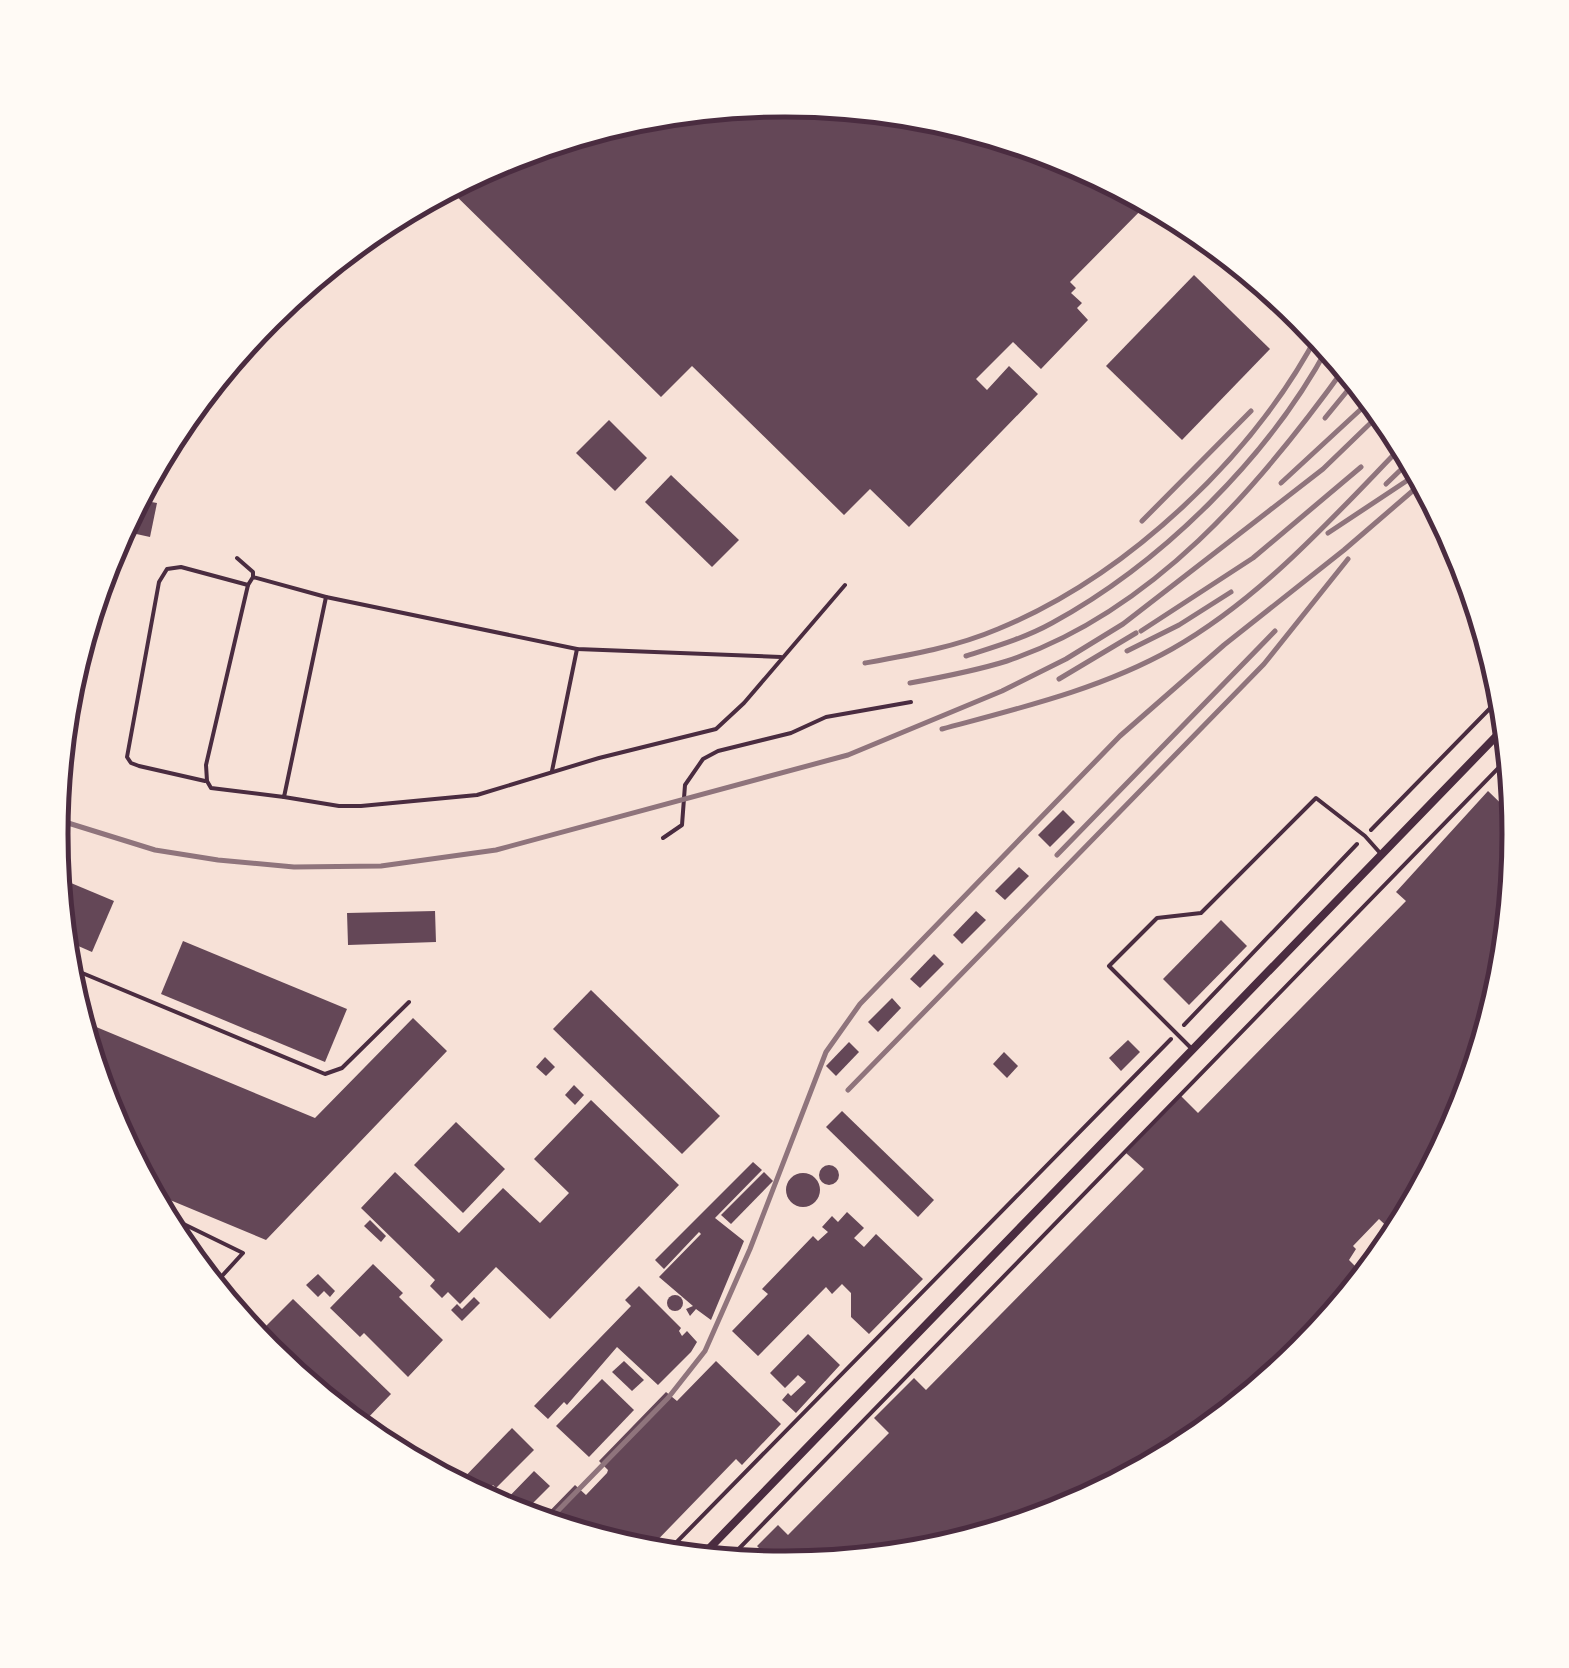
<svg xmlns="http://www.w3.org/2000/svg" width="1569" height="1668" font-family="'Space Grotesk',sans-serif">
<rect width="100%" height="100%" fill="#f7e1d7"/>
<g fill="#644757">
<path d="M 785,100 L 928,114 L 1066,156 L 1150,201 L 1070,282 L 1076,288 L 1071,293 L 1082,303 L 1077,308 L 1088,320 L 1041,369 L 1013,342 L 976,379 L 987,390 L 1009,366 L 1038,394 L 909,527 L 870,489 L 844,515 L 692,366 L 661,397 L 446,186 L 504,155 L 642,114 Z"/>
<path d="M 1194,275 L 1270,349 L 1182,440 L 1106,366 Z"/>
<path d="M 609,420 L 647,458 L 615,491 L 576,453 Z"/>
<path d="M 671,475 L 739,540 L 712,567 L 645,502 Z"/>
<path d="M 135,499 L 157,503 L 150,537 L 118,530 Z"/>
<path d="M 1488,791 L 1518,820 L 1519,835 L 1505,978 L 1463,1116 L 1398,1237 L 1379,1219 L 1353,1246 L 1356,1249 L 1349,1260 L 1364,1275 L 1309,1331 L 1317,1338 L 1303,1354 L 1192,1445 L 1065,1513 L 927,1554 L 788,1568 L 774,1555 L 770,1559 L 757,1546 L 778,1525 L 788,1535 L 889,1433 L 874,1418 L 914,1378 L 926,1390 L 1144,1169 L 1126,1153 L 1181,1096 L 1198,1113 L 1406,901 L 1396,892 Z"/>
<path d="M 1063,810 L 1075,822 L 1050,847 L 1038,835 Z"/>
<path d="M 1019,867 L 1029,876 L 1005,900 L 995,891 Z"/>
<path d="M 59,878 L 114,901 L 92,952 L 60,938 L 55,888 Z"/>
<path d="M 435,911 L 436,942 L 348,945 L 347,913 Z"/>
<path d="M 976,911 L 986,920 L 962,944 L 953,935 Z"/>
<path d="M 1221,920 L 1247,946 L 1189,1005 L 1163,979 Z"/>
<path d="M 183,941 L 347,1009 L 325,1062 L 161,994 Z"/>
<path d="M 934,954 L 944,964 L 920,988 L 910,979 Z"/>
<path d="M 591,990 L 720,1116 L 682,1154 L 553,1029 Z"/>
<path d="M 892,998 L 901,1008 L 878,1032 L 868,1022 Z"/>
<path d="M 413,1018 L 447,1051 L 266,1240 L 146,1190 L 106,1115 L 77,1019 L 315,1118 Z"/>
<path d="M 1128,1040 L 1140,1052 L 1121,1071 L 1109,1058 Z"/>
<path d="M 849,1042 L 859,1052 L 836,1076 L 826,1066 Z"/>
<path d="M 1004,1052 L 1018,1066 L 1007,1078 L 993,1064 Z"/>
<path d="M 545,1057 L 555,1067 L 546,1076 L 536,1067 Z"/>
<path d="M 574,1085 L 584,1095 L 575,1105 L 565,1095 Z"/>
<path d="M 591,1100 L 679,1185 L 550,1319 L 496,1267 L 460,1304 L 448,1292 L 442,1298 L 430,1286 L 435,1280 L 361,1208 L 395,1172 L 459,1233 L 503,1188 L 540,1223 L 569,1193 L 534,1159 Z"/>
<path d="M 842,1111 L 934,1200 L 918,1217 L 826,1127 Z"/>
<path d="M 456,1122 L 505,1169 L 463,1213 L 414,1165 Z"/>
<path d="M 753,1162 L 762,1170 L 715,1218 L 744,1241 L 711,1320 L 696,1309 L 690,1316 L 686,1309 L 693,1306 L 659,1277 L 701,1234 L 699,1232 L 664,1269 L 655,1260 Z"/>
<circle cx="829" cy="1175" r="10"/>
<path d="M 764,1172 L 773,1181 L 731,1224 L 721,1215 Z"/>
<circle cx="803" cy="1190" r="17"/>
<path d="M 847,1212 L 864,1228 L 854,1238 L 864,1247 L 876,1234 L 923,1279 L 869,1334 L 851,1317 L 851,1293 L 842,1284 L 832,1294 L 826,1287 L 758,1356 L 732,1331 L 768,1294 L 762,1289 L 813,1236 L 818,1241 L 828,1232 L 822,1227 L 832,1216 L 838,1222 Z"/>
<path d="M 370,1220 L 386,1236 L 381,1242 L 364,1226 Z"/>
<path d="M 373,1264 L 403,1293 L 399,1297 L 443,1340 L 408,1377 L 364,1333 L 360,1337 L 330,1308 Z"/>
<path d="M 318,1274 L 335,1291 L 330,1297 L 324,1291 L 318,1297 L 306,1285 Z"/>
<path d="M 639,1286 L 681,1328 L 679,1331 L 682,1336 L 687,1331 L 697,1342 L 691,1352 L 658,1385 L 617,1347 L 567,1405 L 564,1402 L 548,1419 L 534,1406 L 631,1306 L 625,1300 Z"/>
<circle cx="675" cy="1303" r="8"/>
<path d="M 474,1297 L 480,1303 L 462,1321 L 451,1310 L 457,1304 L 462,1309 Z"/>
<path d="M 293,1299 L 391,1394 L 362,1424 L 264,1328 Z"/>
<path d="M 808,1334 L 840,1365 L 796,1413 L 782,1400 L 788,1393 L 791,1396 L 806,1382 L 798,1375 L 785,1388 L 770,1373 Z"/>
<path d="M 624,1361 L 644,1380 L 632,1391 L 612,1372 Z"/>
<path d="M 716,1361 L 781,1424 L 742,1465 L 736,1459 L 643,1555 L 538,1523 L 575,1485 L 586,1495 L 607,1473 L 608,1470 L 599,1461 L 666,1392 L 677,1401 Z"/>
<path d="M 602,1379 L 634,1410 L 589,1457 L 556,1426 Z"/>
<path d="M 512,1428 L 534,1450 L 496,1488 L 493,1485 L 479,1499 L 455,1487 Z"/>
<path d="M 534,1471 L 550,1486 L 525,1511 L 517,1504 L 512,1510 L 504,1502 Z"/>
<path d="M 749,1550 L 767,1567 L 736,1564 Z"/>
</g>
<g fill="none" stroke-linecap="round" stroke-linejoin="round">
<g stroke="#4a2c40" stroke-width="4">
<path d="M 1371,830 L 1505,693"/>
<path d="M 663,838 L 682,825 L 685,785 L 703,759 L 718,751 L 791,733 L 826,717 L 911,702"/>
<path d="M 1184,1025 L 1357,844"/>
<path d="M 663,1556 L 1171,1039"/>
<path d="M 725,1563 L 1511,755"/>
</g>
<g stroke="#4a2c40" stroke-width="4">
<path d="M 237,558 L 253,572 L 253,577 L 326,597 L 284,797 L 211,788 L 207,781 L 206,765 L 248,585 L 253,577"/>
<path d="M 326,597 L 577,649 L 781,657"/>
<path d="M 552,771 L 577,649"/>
<path d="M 205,781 L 139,766 L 131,763 L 127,757 L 159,582 L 167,569 L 181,567 L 248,585"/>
<path d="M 284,797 L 339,806 L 361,806 L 477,795 L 599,758 L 716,729 L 744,703 L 845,585"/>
<path d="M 63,965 L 325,1074 L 342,1068 L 409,1002"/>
<path d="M 1192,1049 L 1109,966 L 1157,918 L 1201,913 L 1316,798 L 1365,836 L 1381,854"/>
<path d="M 157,1211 L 243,1253 L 211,1288"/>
</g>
<path stroke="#4a2c40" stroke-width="8" d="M 698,1560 L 1508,724"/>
<g stroke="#8f747c" stroke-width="5">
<path d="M 1325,418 L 1357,379"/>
<path d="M 1281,483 L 1373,398"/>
<path d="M 1386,484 L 1413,458"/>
<path d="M 1142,521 L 1251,411"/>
<path d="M 1328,533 L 1420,472"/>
<path d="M 1141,631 L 1253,558 L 1361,467"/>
<path d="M 1127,651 L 1179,625 L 1231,592"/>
<path d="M 966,656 C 994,647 1025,638 1052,623 C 1162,563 1270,456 1329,345"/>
<path d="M 865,663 C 910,655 956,647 998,629 C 1127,576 1254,456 1319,332"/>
<path d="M 1059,679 L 1136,633"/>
<path d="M 910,683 C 943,677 975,671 1007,661 C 1153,612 1259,487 1346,366"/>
<path d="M 942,729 C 1020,708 1101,689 1172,649 C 1262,598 1333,517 1405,443"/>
<path d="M 52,818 L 155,850 L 218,860 L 294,867 L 381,866 L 496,850 L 848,755 L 1002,691 L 1066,659 L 1123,624 L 1323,469 L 1383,411"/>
<path d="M 1057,855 L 1275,631"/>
<path d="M 848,1090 L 1264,664 L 1348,559"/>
<path d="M 544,1525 L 668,1398 L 705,1351 L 750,1249 L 826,1052 L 860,1004 L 1120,736 L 1224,645 L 1344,550 L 1416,488"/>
</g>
</g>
<path d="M0 0H1569V1668H0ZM68 834a717 717 0 1 1 1434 0a717 717 0 1 1-1434 0Z" fill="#fffaf5" fill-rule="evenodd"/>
<path fill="none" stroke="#4a2c40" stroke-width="5" d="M68 834a717 717 0 1 1 1434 0a717 717 0 1 1-1434 0Z"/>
</svg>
